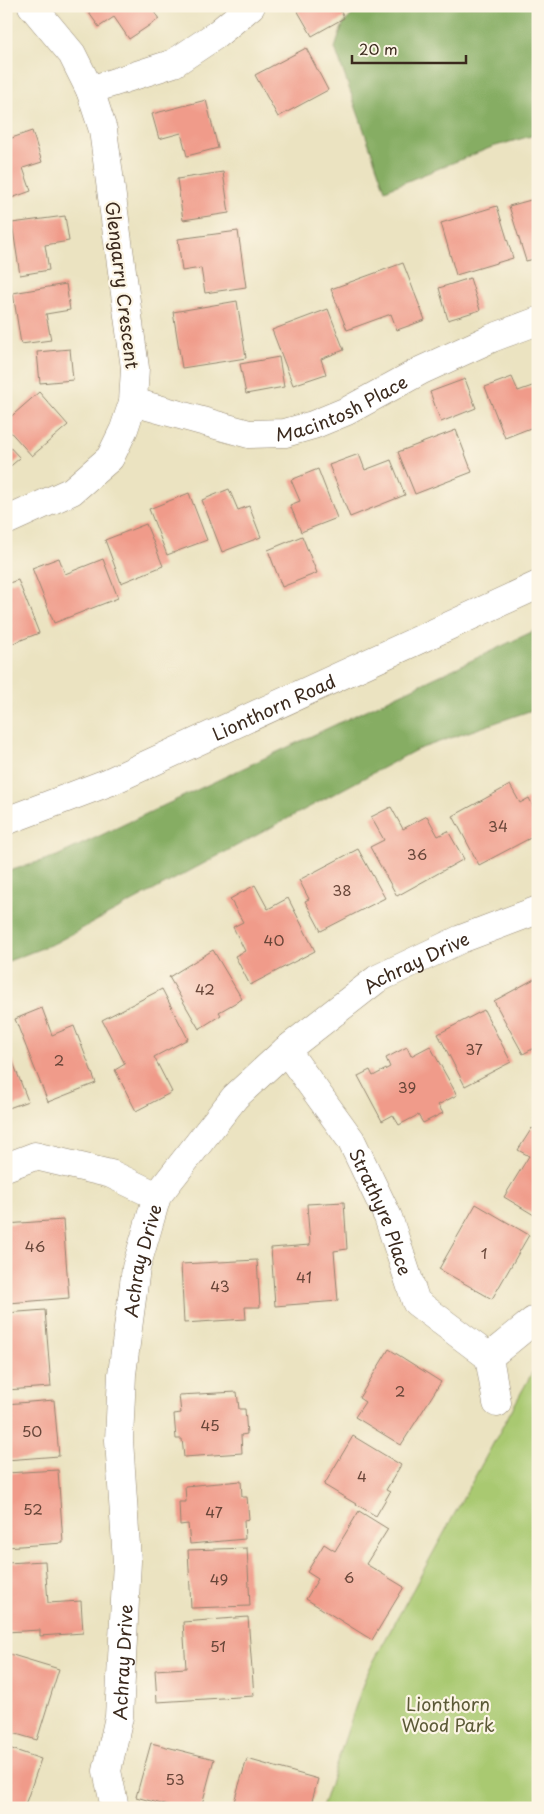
<svg xmlns="http://www.w3.org/2000/svg" width="544" height="1814" font-family="'Playpen Sans',sans-serif">
<rect width="100%" height="100%" fill="#fcf5e5"/>
<filter id="ink" filterUnits="userSpaceOnUse"><feTurbulence type="fractalNoise" baseFrequency=".02" numOctaves="2"/><feDisplacementMap in="SourceGraphic" scale="10" xChannelSelector="R" yChannelSelector="G"/><feConvolveMatrix kernelMatrix="1 2 1 2 8 2 1 2 1" color-interpolation-filters="sRGB"/></filter>
<filter id="wash" filterUnits="userSpaceOnUse"><feTurbulence type="fractalNoise" baseFrequency=".0096" numOctaves="4" result="noise"/><feDisplacementMap in="SourceGraphic" scale="20" xChannelSelector="R" yChannelSelector="G"/><feGaussianBlur stdDeviation="1.12" result="paint"/><feColorMatrix in="noise" values="0 0 0 0 0 0 0 0 0 0 0 0 0 0 0 0 0 1.4 0 .05"/><feComposite in="paint" operator="in"/></filter>
<g filter="url(#wash)">
<rect width="100%" height="100%" fill="#ebe3c1"/>
<path fill="#a9c971" stroke="#727a48" d="M 538,1362 L 538,1808 L 322,1808 L 366,1675 Z"/>
<g fill="#86ad63" stroke="#606c40">
<path d="M 371,6 L 538,6 L 538,134 L 492,147 L 385,190 L 335,48 L 343,24 L 355,12 Z"/>
<path d="M 538,629 L 538,708 L 416,750 L 55,943 L 6,962 L 6,872 L 57,856 Z"/>
</g>
<g id="blocks">
<g fill="#f09b8a">
<path d="M 84,6 L 150,6 L 159,19 L 129,39 L 114,17 L 99,27 Z"/>
<path d="M 298,6 L 338,6 L 344,18 L 312,36 L 296,8 Z"/>
<path d="M 306,48 L 328,90 L 278,117 L 255,75 Z"/>
<path d="M 206,100 L 218,148 L 187,156 L 181,133 L 159,139 L 152,114 Z"/>
<path d="M 32,131 L 42,162 L 23,168 L 31,191 L 6,200 L 6,140 Z"/>
<path d="M 223,172 L 229,213 L 183,220 L 177,179 Z"/>
<path d="M 538,198 L 538,258 L 526,261 L 509,206 Z"/>
<path d="M 497,206 L 513,258 L 456,275 L 441,223 Z"/>
<path d="M 65,216 L 69,241 L 45,245 L 49,270 L 20,275 L 12,223 Z"/>
<path d="M 238,231 L 246,287 L 205,293 L 201,268 L 182,271 L 178,239 Z"/>
<path d="M 403,263 L 425,320 L 397,330 L 391,314 L 347,330 L 331,289 Z"/>
<path d="M 470,278 L 480,310 L 448,320 L 439,288 Z"/>
<path d="M 66,284 L 70,310 L 46,314 L 51,340 L 21,344 L 13,293 Z"/>
<path d="M 237,301 L 246,358 L 182,368 L 173,312 Z"/>
<path d="M 328,309 L 344,350 L 321,359 L 326,374 L 293,385 L 272,330 Z"/>
<path d="M 70,349 L 73,380 L 40,383 L 37,352 Z"/>
<path d="M 279,357 L 284,387 L 246,394 L 240,364 Z"/>
<path d="M 512,377 L 518,391 L 538,384 L 538,425 L 505,438 L 485,387 Z"/>
<path d="M 465,379 L 476,408 L 441,422 L 430,392 Z"/>
<path d="M 39,392 L 68,425 L 32,456 L 6,427 L 6,421 Z"/>
<path d="M 456,430 L 472,472 L 415,494 L 398,452 Z"/>
<path d="M 6,443 L 20,458 L 6,470 Z"/>
<path d="M 359,454 L 365,470 L 391,460 L 405,495 L 350,517 L 329,465 Z"/>
<path d="M 318,469 L 337,518 L 301,532 L 290,505 L 300,501 L 291,480 Z"/>
<path d="M 229,489 L 238,510 L 249,506 L 261,537 L 222,552 L 202,500 Z"/>
<path d="M 189,493 L 207,540 L 167,555 L 149,509 Z"/>
<path d="M 146,524 L 163,566 L 121,583 L 105,540 Z"/>
<path d="M 302,536 L 317,573 L 282,587 L 268,550 Z"/>
<path d="M 59,558 L 65,574 L 103,559 L 118,598 L 54,623 L 32,568 Z"/>
<path d="M 18,580 L 39,633 L 6,646 L 6,584 Z"/>
<path d="M 510,785 L 520,803 L 529,798 L 538,816 L 538,834 L 479,865 L 453,816 Z"/>
<path d="M 391,807 L 403,829 L 427,816 L 438,836 L 448,831 L 464,859 L 397,896 L 370,847 L 384,840 L 371,817 Z"/>
<path d="M 358,849 L 385,898 L 321,931 L 305,901 L 309,899 L 299,880 Z"/>
<path d="M 255,885 L 268,909 L 288,898 L 315,951 L 250,985 L 235,956 L 245,951 L 233,927 L 243,922 L 230,899 Z"/>
<path d="M 213,950 L 242,999 L 219,1012 L 221,1015 L 199,1029 L 169,977 Z"/>
<path d="M 538,977 L 538,1046 L 523,1054 L 494,1001 Z"/>
<path d="M 162,989 L 188,1039 L 154,1057 L 172,1092 L 136,1111 L 115,1070 L 125,1064 L 102,1020 Z"/>
<path d="M 42,1008 L 52,1035 L 74,1026 L 96,1083 L 48,1102 L 15,1019 Z"/>
<path d="M 484,1010 L 511,1062 L 465,1086 L 438,1034 Z"/>
<path d="M 6,1044 L 28,1101 L 6,1109 Z"/>
<path d="M 430,1046 L 457,1095 L 438,1105 L 443,1113 L 423,1123 L 418,1115 L 399,1125 L 393,1115 L 382,1121 L 358,1076 L 370,1070 L 373,1076 L 390,1067 L 386,1058 L 407,1047 L 411,1056 Z"/>
<path d="M 532,1128 L 538,1132 L 538,1209 L 534,1215 L 504,1197 L 529,1156 L 518,1150 Z"/>
<path d="M 344,1202 L 347,1249 L 334,1251 L 338,1301 L 275,1306 L 271,1248 L 310,1245 L 307,1204 Z"/>
<path d="M 476,1204 L 529,1235 L 492,1299 L 439,1269 Z"/>
<path d="M 63,1220 L 69,1298 L 9,1303 L 6,1265 L 6,1224 Z"/>
<path d="M 257,1260 L 260,1307 L 245,1307 L 246,1319 L 184,1323 L 181,1264 Z"/>
<path d="M 45,1310 L 51,1387 L 6,1390 L 6,1313 Z"/>
<path d="M 389,1349 L 441,1382 L 401,1445 L 355,1417 L 365,1402 L 359,1398 Z"/>
<path d="M 237,1392 L 239,1409 L 245,1409 L 247,1434 L 241,1435 L 242,1453 L 184,1457 L 182,1439 L 176,1439 L 174,1414 L 181,1413 L 179,1395 Z"/>
<path d="M 54,1400 L 59,1456 L 6,1460 L 6,1404 Z"/>
<path d="M 353,1436 L 401,1465 L 386,1490 L 390,1492 L 376,1516 L 324,1485 Z"/>
<path d="M 58,1470 L 63,1543 L 6,1547 L 6,1473 Z"/>
<path d="M 241,1481 L 242,1497 L 247,1497 L 249,1519 L 244,1520 L 245,1539 L 190,1544 L 188,1524 L 180,1525 L 179,1502 L 186,1502 L 185,1486 Z"/>
<path d="M 359,1511 L 388,1529 L 366,1564 L 404,1587 L 372,1640 L 306,1599 L 318,1579 L 307,1572 L 324,1544 L 335,1551 Z"/>
<path d="M 247,1548 L 250,1606 L 191,1608 L 188,1550 Z"/>
<path d="M 45,1561 L 48,1603 L 81,1601 L 83,1633 L 40,1636 L 40,1630 L 6,1632 L 6,1563 Z"/>
<path d="M 248,1617 L 254,1696 L 157,1702 L 155,1670 L 186,1668 L 183,1622 Z"/>
<path d="M 6,1653 L 59,1669 L 37,1740 L 6,1731 Z"/>
<path d="M 151,1743 L 214,1759 L 201,1808 L 176,1808 L 136,1797 Z"/>
<path d="M 6,1747 L 41,1759 L 24,1808 L 17,1808 L 6,1804 Z"/>
<path d="M 247,1759 L 318,1779 L 310,1808 L 232,1808 Z"/>
</g>
</g>
</g>
<g filter="url(#ink)">
<use href="#blocks" fill-opacity="0" stroke="#938670" stroke-width="1"/>
<g fill="none" stroke-linecap="round" stroke-linejoin="round">
<defs>
<g id="minor">
<path d="M 90,90 L 174,63 L 216,35 L 251,6"/>
<path id="s1" d="M 133,402 L 249,434 L 285,433 L 313,425 L 347,411 L 422,370 L 492,338 L 538,321"/>
<path d="M 6,521 L 72,491 L 110,458 L 124,429 L 133,402 L 135,368 L 103,130 L 90,90 L 72,54 L 32,6"/>
<path id="s2" d="M 6,821 L 109,782 L 538,585"/>
<path id="s3" d="M 286,1050 L 351,1140 L 388,1217 L 416,1302 L 489,1357 L 533,1321"/>
<path d="M 6,1167 L 35,1156 L 111,1174 L 157,1196"/>
<path d="M 489,1357 L 497,1403"/>
<path id="s4" d="M 115,1808 L 107,1771 L 119,1717 L 127,1561 L 119,1440 L 122,1374 L 136,1268 L 157,1196 L 235,1097 L 286,1050 L 377,979 L 461,939 L 538,910"/>
</g>
</defs>
<use href="#minor" stroke="#938670" stroke-width="29"/>
<use href="#minor" stroke="#fff" stroke-width="28"/>
</g>
</g>
<g text-anchor="middle" dominant-baseline="central" stroke-width="4.5" stroke-linejoin="round" paint-order="stroke">
<g font-size="15" fill="#684639">
<text x="498" y="825">34</text>
<text x="417" y="853">36</text>
<text x="342" y="889">38</text>
<text x="274" y="939">40</text>
<text x="205" y="988">42</text>
<text x="474" y="1048">37</text>
<text x="59" y="1059">2</text>
<text x="407" y="1086">39</text>
<text x="35" y="1245">46</text>
<text x="484" y="1252">1</text>
<text x="304" y="1276">41</text>
<text x="220" y="1285">43</text>
<text x="400" y="1390">2</text>
<text x="210" y="1424">45</text>
<text x="32" y="1430">50</text>
<text x="362" y="1475">4</text>
<text x="33" y="1508">52</text>
<text x="214" y="1511">47</text>
<text x="349" y="1576">6</text>
<text x="219" y="1578">49</text>
<text x="218" y="1645">51</text>
<text x="175" y="1778">53</text>
</g>
<g font-size="18" fill="#3b2a1e" stroke="#fcf5e5">
<text transform="translate(123 285) rotate(83)">Glengarry Crescent</text>
<text stroke="none"><textPath href="#s1" startOffset="218">Macintosh Place</textPath></text>
<text stroke="none"><textPath href="#s2" startOffset="291">Lionthorn Road</textPath></text>
<text stroke="none"><textPath href="#s4" startOffset="972">Achray Drive</textPath></text>
<text stroke="none"><textPath href="#s3" startOffset="189">Strathyre Place</textPath></text>
<text stroke="none"><textPath href="#s4" startOffset="552">Achray Drive</textPath></text>
<text stroke="none"><textPath href="#s4" startOffset="148">Achray Drive</textPath></text>
</g>
<g font-size="18" fill="#5c5a37" stroke="#fcf5e5">
<text x="448" y="1703">Lionthorn<tspan x="448" dy="21">Wood Park</tspan></text>
</g>
</g>
<rect width="544" height="1814" fill="none" stroke="#fcf5e5" stroke-width="25"/>
<path d="M352 55v8h114v-8" fill="none" stroke="#3b2a1e" stroke-width="2.5"/>
<text x="359" y="55" font-size="15" fill="#3b2a1e" stroke="#fcf5e5" stroke-width="4" paint-order="stroke">20 m</text>
</svg>
